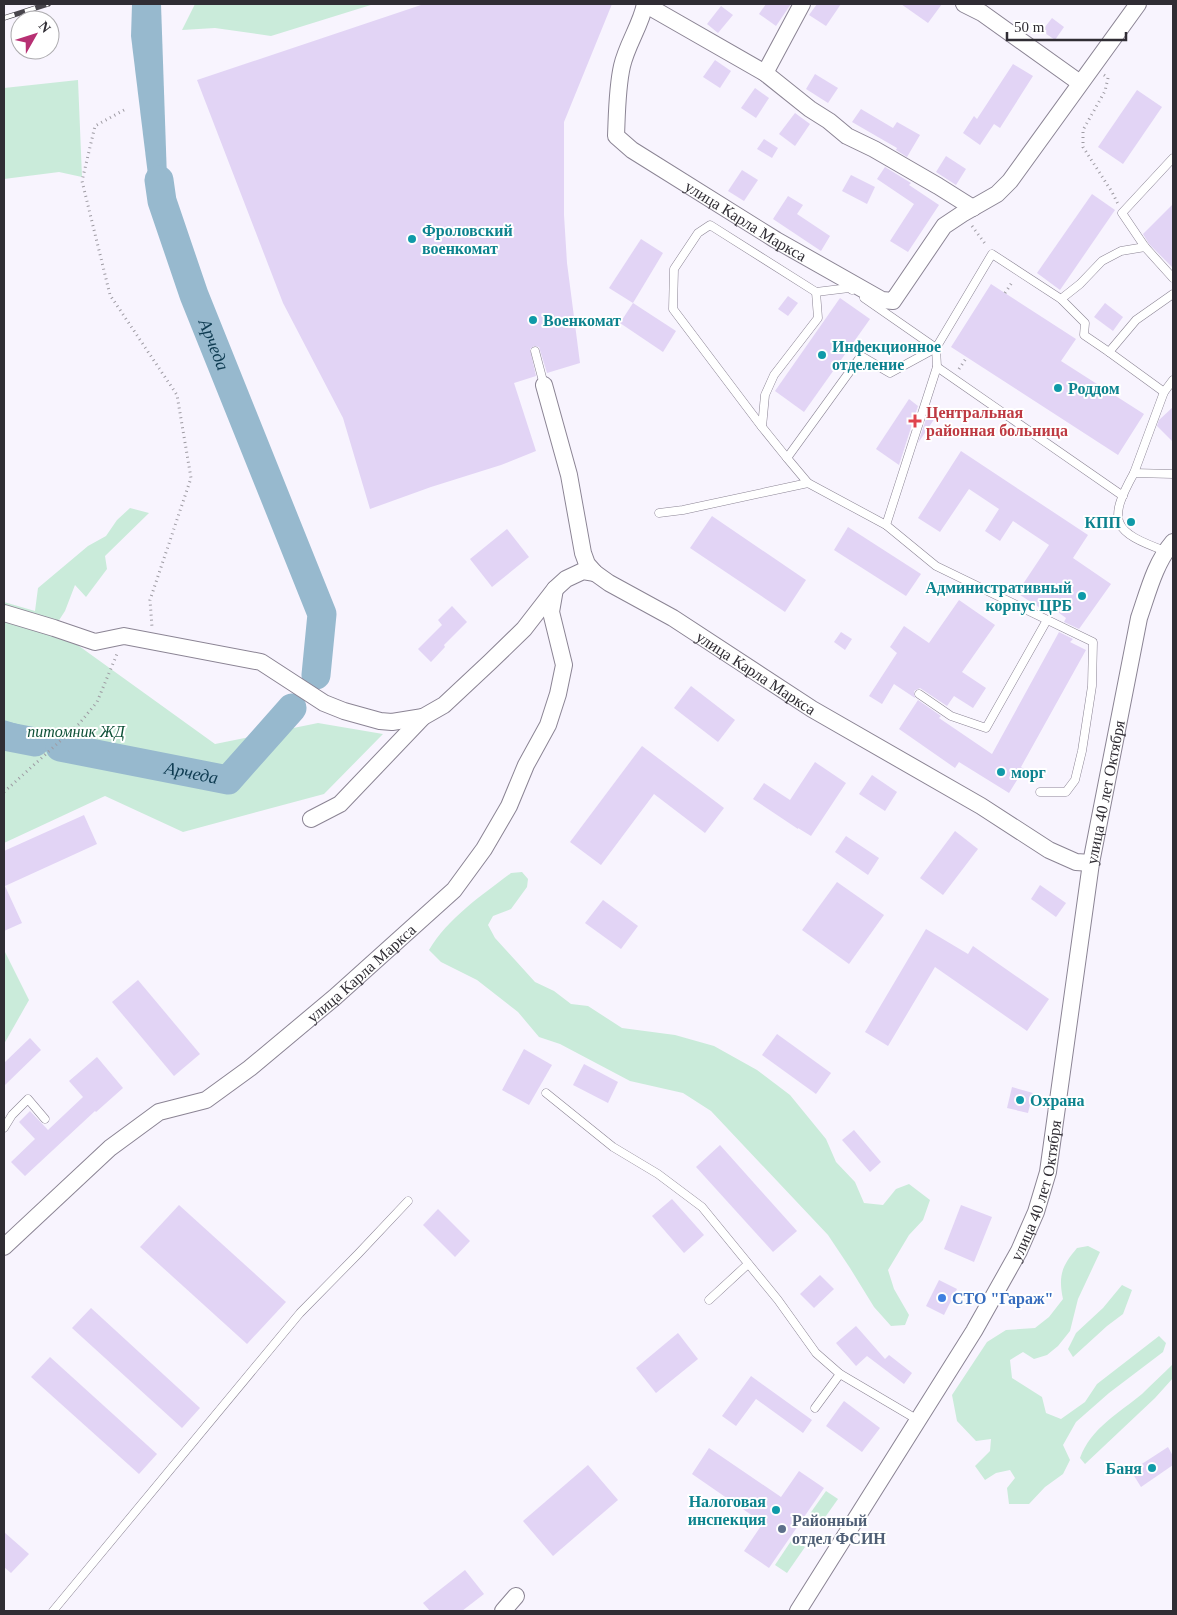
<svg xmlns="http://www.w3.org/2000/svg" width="1177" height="1615" font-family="'Times New Roman',serif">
<rect width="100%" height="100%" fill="#f8f4fe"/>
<g fill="#caebda">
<path d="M 195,4 L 374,4 L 271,36 L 215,28 L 182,30 Z"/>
<path d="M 78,80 L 82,177 L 59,172 L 4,179 L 4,88 Z"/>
<path d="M 130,508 L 149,513 L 105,556 L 107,569 L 86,597 L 75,585 L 65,611 L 54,628 L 215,744 L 318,723 L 383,734 L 324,794 L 183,832 L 105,796 L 4,843 L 4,602 L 35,611 L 38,588 L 88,546 L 106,536 L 117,520 Z"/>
<path d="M 522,872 L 528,879 L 527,887 L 511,909 L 493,916 L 488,925 L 495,938 L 535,982 L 554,991 L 571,1004 L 588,1006 L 622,1028 L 675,1035 L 714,1046 L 757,1070 L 790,1095 L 826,1139 L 836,1162 L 855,1182 L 864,1203 L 883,1205 L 896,1189 L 909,1184 L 930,1200 L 923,1220 L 909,1235 L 888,1270 L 894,1289 L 909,1315 L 905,1325 L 891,1326 L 874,1307 L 850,1268 L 828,1235 L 711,1111 L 683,1093 L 630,1081 L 560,1044 L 539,1037 L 518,1012 L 477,980 L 441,962 L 429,950 C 448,918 482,895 511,873 Z"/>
<path d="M 4,950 L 29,1000 L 4,1044 Z"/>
<path d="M 1088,1246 L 1100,1252 L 1078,1299 L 1070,1331 L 1058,1346 L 1047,1355 L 1034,1359 L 1023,1352 L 1010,1360 L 1012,1378 L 1042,1397 L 1046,1413 L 1061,1419 L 1085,1402 L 1097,1384 L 1159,1336 L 1166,1343 L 1163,1352 L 1109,1393 L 1076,1422 L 1063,1445 L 1070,1460 L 1063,1474 L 1045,1487 L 1029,1504 L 1009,1504 L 1007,1488 L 1015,1478 L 1010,1470 L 996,1473 L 985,1480 L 975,1466 L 990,1451 L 991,1439 L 976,1441 L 957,1421 L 952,1395 L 987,1342 L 1006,1330 L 1035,1328 L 1049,1317 L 1063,1299 C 1058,1275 1062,1266 1077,1248 Z"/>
<path d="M 1122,1285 L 1132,1290 L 1123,1314 L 1107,1326 L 1073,1357 L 1068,1349 L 1076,1333 L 1103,1308 Z"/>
<path d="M 1173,1364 L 1173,1378 L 1155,1398 L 1085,1464 L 1080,1458 C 1091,1428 1119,1413 1142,1394 C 1152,1384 1163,1374 1173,1364 Z"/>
<path d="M 826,1491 L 838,1499 L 821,1523 L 809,1515 Z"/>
<path d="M 793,1538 L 805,1547 L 787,1573 L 775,1565 Z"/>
</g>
<g fill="#97b9ce">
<path d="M 132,4 L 161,4 L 169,237 L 152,208 L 131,36 Z"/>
<path d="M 4,720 L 40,731 L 25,749 L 4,745 Z"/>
</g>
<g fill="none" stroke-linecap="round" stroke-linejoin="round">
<g stroke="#97b9ce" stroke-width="29">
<path id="s1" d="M 159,180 L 162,201 L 194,295 L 322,614 L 316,675"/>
<path d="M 4,736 L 35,742"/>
<path id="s2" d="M 60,747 L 228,780 L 292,708"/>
</g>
</g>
<g fill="#e2d4f5">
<path d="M 424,4 L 612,4 L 564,122 L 564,215 L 567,263 L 580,363 L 547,373 L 539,347 L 534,346 L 530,349 L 536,376 L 514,383 L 536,451 L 501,465 L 431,487 L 370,509 L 343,418 L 283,303 L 197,80 Z"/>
<path d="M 766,4 L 791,4 L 776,26 L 759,14 Z"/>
<path d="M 817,4 L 841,4 L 826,26 L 809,15 Z"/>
<path d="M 901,4 L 942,4 L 928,23 Z"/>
<path d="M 721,6 L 733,15 L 718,33 L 707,24 Z"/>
<path d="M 1052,18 L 1064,27 L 1055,40 L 1042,31 Z"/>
<path d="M 715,60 L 731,71 L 720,88 L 703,77 Z"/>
<path d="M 1013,64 L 1033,76 L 1000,128 L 994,124 L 980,145 L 963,133 L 974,116 L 977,119 Z"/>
<path d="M 815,74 L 838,88 L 828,103 L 806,89 Z"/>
<path d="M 755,88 L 769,98 L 756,118 L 741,108 Z"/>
<path d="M 1137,90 L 1162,107 L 1123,164 L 1098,147 Z"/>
<path d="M 861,109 L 893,128 L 897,122 L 920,135 L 907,157 L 896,150 L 897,148 L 852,122 Z"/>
<path d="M 795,113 L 810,124 L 795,146 L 779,134 Z"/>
<path d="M 764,139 L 778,148 L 772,158 L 757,149 Z"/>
<path d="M 946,156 L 966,169 L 956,185 L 936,172 Z"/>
<path d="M 885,167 L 911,183 L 909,185 L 939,205 L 908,252 L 890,241 L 914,204 L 877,179 Z"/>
<path d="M 742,170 L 758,180 L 744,201 L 728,191 Z"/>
<path d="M 851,175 L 875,187 L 867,204 L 842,191 Z"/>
<path d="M 1092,194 L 1115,210 L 1060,290 L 1037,273 Z"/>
<path d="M 788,196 L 803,205 L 797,214 L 830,236 L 821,251 L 773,219 Z"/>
<path d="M 1173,204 L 1173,268 L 1149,244 L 1143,234 Z"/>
<path d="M 641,239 L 663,253 L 633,303 L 609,288 Z"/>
<path d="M 991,284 L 1076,339 L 1061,361 L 1144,414 L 1118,455 L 951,347 Z"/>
<path d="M 788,296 L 798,303 L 788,316 L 778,309 Z"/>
<path d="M 840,298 L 870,319 L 804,412 L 775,391 Z"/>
<path d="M 633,303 L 676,331 L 663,352 L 620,323 Z"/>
<path d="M 1105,303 L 1123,317 L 1113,331 L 1094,317 Z"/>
<path d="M 909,399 L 918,406 L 899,465 L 876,449 Z"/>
<path d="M 1173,407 L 1173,442 L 1157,426 L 1159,420 Z"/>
<path d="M 928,413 L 935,418 L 918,443 Z"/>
<path d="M 961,451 L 1088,535 L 1073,558 L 1111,584 L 1079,629 L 1064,622 L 1066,618 L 1044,602 L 1040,608 L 1017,593 L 1049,545 L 1013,521 L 1000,541 L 985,531 L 999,509 L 969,489 L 940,532 L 918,518 Z"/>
<path d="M 712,516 L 806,580 L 785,612 L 690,548 Z"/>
<path d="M 848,527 L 921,574 L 906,596 L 834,550 Z"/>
<path d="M 507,529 L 529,557 L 492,587 L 470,559 Z"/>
<path d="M 959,600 L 995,625 L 962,672 L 986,688 L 973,708 L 954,696 L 947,706 L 920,688 L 914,691 L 915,698 L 894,684 L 882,704 L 869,696 L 897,653 L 890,647 L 904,626 L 929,643 Z"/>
<path d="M 452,606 L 467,622 L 444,645 L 445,647 L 431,662 L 418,649 L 442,625 L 438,620 Z"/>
<path d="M 841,632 L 852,639 L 845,650 L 834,642 Z"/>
<path d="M 1059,632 L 1073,639 L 1070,642 L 1086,650 L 1021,767 L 1024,769 L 1009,793 L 959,762 L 955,768 L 899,729 L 918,700 L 941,716 L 939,718 L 992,754 Z"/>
<path d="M 691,686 L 735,720 L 718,742 L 674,708 Z"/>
<path d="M 642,746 L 724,808 L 705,833 L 654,794 L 601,865 L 570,842 Z"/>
<path d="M 815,762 L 846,783 L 811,836 L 798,828 L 798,829 L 753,799 L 764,783 L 790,800 Z"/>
<path d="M 872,775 L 897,792 L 885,811 L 859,794 Z"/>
<path d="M 84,815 L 97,844 L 5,886 L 22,923 L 4,931 L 4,851 Z"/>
<path d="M 955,831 L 978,849 L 943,895 L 920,878 Z"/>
<path d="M 846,836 L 879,858 L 868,875 L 835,852 Z"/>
<path d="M 837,882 L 884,915 L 849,964 L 802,930 Z"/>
<path d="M 1040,885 L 1066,903 L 1056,917 L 1031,899 Z"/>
<path d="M 603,900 L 638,926 L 621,949 L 585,923 Z"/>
<path d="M 926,929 L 968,954 L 973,946 L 1049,999 L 1027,1031 L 935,967 L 888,1046 L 865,1032 Z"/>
<path d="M 138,980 L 200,1054 L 174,1076 L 112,1002 Z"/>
<path d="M 777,1034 L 831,1073 L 816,1094 L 762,1055 Z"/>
<path d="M 30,1038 L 41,1050 L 4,1086 L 4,1063 Z"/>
<path d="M 524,1049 L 552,1065 L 529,1105 L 502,1090 Z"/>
<path d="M 97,1057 L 123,1088 L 96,1112 L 95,1111 L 25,1176 L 11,1162 L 35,1139 L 19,1122 L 30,1111 L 48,1130 L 83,1097 L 69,1081 Z"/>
<path d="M 584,1064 L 618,1082 L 608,1103 L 573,1085 Z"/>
<path d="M 1012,1087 L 1033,1093 L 1028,1113 L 1007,1108 Z"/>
<path d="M 854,1130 L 881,1162 L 870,1172 L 842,1140 Z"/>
<path d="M 720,1145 L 797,1231 L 773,1252 L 696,1167 Z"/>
<path d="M 672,1199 L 704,1235 L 684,1253 L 652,1216 Z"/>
<path d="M 179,1205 L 286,1302 L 247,1344 L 140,1247 Z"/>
<path d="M 961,1205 L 992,1217 L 974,1262 L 944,1249 Z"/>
<path d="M 438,1209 L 470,1241 L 455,1257 L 423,1225 Z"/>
<path d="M 820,1275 L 834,1289 L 814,1308 L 800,1294 Z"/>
<path d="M 939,1280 L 957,1289 L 944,1315 L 926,1306 Z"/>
<path d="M 91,1308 L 200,1408 L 182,1428 L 72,1328 Z"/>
<path d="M 856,1326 L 885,1359 L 889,1355 L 912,1373 L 904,1384 L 867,1356 L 856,1366 L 836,1343 Z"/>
<path d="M 678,1333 L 698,1359 L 656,1393 L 636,1368 Z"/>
<path d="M 50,1357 L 157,1454 L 139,1474 L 31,1377 Z"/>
<path d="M 751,1376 L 812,1420 L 803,1433 L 756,1399 L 736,1426 L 722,1416 Z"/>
<path d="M 844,1401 L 880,1428 L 862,1452 L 826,1426 Z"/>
<path d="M 1168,1447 L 1173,1456 L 1173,1465 L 1141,1487 L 1131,1471 Z"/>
<path d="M 709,1448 L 781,1497 L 799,1471 L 824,1488 L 769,1568 L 744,1551 L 763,1523 L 692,1474 Z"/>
<path d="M 588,1465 L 618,1500 L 553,1556 L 523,1521 Z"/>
<path d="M 4,1532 L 29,1554 L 11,1573 L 4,1567 Z"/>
<path d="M 465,1570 L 484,1594 L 462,1611 L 430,1611 L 423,1603 Z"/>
</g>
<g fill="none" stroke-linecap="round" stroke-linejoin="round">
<defs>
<g id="service">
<path d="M 1173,158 L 1122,213 L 1145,247 L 1173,278"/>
<path d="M 864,298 L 936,348 L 937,367 L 886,525 L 936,566 L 1093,642 L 1092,686 L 1082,751 L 1075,780 L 1066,792 L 1040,792"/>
<path d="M 1061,299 L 1080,284 L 1102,261 L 1121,251 L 1145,247"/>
<path d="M 535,351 L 544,385"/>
<path d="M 1109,352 L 1164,392 L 1134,473"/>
<path d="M 937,367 L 1123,496"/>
<path d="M 1164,392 L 1173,380"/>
<path d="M 762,427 L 673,309 L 674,269 L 698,233 L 710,225 L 816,292 L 849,288 L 852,290"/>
<path d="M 787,458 L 762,427 L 765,395 L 774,375 L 818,318 L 816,292"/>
<path d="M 808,483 L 886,525"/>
<path d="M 659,513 L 683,510 L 808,483 L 787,458 L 861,356 L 890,373 L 936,348 L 992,254 L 1061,299 L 1085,323 L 1084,335 L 1109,352 L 1136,320 L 1173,294"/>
<path d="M 1165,551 C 1114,532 1106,523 1134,473 L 1173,474"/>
<path d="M 919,694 L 951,716 L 986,728 L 1047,620"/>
<path d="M 546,1093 L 613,1147 L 658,1174 L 702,1207 L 778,1300 L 816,1353 L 840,1374 L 918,1420"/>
<path d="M 4,1128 L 12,1115 L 28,1099 L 45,1119"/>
<path d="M 709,1300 L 748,1264"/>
<path d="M 815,1408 L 840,1374"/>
<path d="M 53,1611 L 300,1313 L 358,1254 L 408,1201"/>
</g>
<g id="minor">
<path id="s3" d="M 645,4 C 641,25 627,44 622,66 C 617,88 617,113 616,136 L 632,150 L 776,240 L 882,300 L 893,301 L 944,226 L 962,214 L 997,194 L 1010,181 L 1138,4"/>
<path d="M 649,4 L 655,10 L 765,73 L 810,109 L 829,121 L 847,136 L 874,149 L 938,186 L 973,208"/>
<path d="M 964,4 L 982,13 L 1080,83"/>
<path d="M 765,73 L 802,4"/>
<path id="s4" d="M 544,385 L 569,475 L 583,553 L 587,564 L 595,573 L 609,583 L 673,618 L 812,709 L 981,806 L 1049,850 L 1076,862 L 1091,863"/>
<path d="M 4,613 L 54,628 L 95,642 L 124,636 L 261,662 L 324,703 L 344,711 L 380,721 L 392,722 L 423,717"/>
<path d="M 311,819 L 340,804 L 423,717 L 444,705 L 490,662 L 524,629 L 555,589 L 566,579 L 583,571 L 595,573"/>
<path id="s5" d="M 4,1247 L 110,1148 L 159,1112 L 206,1100 L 250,1068 L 335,997 L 454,890 L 484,849 L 509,806 L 526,765 L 548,725 L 558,694 L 564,665 L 551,612 L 555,589"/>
<path d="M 503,1611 L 516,1596"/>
<path id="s6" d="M 798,1611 L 974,1331 L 1019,1251 L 1036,1212 L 1048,1172 L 1091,863 L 1139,618 C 1148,592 1155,563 1173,542"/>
</g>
</defs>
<use href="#service" stroke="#8b8494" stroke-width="9"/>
<use href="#minor" stroke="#8b8494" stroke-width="18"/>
<g stroke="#9e9ba3" stroke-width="3" stroke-dasharray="1 4" stroke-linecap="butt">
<path d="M 1104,75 L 1108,78 L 1105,91 L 1083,130 L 1083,147 L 1112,192 L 1118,204"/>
<path d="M 124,110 L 95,126 L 82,181 L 110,295 L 177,395 L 191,478 L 150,600 L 152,627"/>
<path d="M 972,226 L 986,245"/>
<path d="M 1005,293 L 1013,281"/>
<path d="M 959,369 L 967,357"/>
<path d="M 4,792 L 79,724 L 97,702 L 117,654"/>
</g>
<use href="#service" stroke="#fff" stroke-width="8"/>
<use href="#minor" stroke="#fff" stroke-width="16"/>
<defs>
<path id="rail" d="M 4,18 L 48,4"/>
</defs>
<use href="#rail" stroke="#48454c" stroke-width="5.5"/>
<use href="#rail" stroke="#fff" stroke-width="4" stroke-dasharray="11" stroke-linecap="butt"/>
</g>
<g fill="#0f9aa8" stroke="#fff" stroke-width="2">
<circle cx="412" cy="239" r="5"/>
<circle cx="533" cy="320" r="5"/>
<circle cx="822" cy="355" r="5"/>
<circle cx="1058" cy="388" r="5"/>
<circle cx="1131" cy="522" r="5"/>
<circle cx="1082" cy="596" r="5"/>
<circle cx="1001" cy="772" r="5"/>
<circle cx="1020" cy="1100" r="5"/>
<circle cx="1152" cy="1468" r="5"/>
<circle cx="776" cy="1510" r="5"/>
</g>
<path fill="#e0444e" stroke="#fff" stroke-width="2" d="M912.5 413.5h5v5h5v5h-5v5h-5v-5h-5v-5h5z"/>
<circle fill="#3f7fe0" stroke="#fff" stroke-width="2" cx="942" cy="1298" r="5"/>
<circle fill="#5c6f8a" stroke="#fff" stroke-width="2" cx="782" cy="1529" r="5"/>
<g text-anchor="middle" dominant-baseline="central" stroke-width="4" stroke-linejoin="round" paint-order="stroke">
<g font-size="16" fill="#302d34" stroke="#fff">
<text stroke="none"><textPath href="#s3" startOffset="292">улица Карла Маркса</textPath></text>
<text stroke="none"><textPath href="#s4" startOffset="386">улица Карла Маркса</textPath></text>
<text stroke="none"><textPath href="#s6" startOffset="891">улица 40 лет Октября</textPath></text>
<text stroke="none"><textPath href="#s5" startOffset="455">улица Карла Маркса</textPath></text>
<text stroke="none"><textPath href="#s6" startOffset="486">улица 40 лет Октября</textPath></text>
</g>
<g font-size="16" font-weight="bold" fill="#0d838f" stroke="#fff" text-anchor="start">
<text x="422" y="230">Фроловский<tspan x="422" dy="18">военкомат</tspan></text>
<text x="543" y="320">Военкомат</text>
<text x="832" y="346">Инфекционное<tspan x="832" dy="18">отделение</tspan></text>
<text x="1068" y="388">Роддом</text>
<text x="1121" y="522" text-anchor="end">КПП</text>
<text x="1072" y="587" text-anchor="end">Административный<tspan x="1072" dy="18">корпус ЦРБ</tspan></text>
<text x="1011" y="772">морг</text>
<text x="1030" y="1100">Охрана</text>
<text x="1142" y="1468" text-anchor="end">Баня</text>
<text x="766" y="1501" text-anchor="end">Налоговая<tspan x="766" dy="18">инспекция</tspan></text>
</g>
<g font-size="16" font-weight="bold" fill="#be3a42" stroke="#fff" text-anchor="start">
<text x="926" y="412">Центральная<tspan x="926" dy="18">районная больница</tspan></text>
</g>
<g font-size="16" font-style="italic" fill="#0f5138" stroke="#fff">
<text x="76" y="731">питомник ЖД</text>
</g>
<g font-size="16" font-weight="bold" fill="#366cbe" stroke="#fff" text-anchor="start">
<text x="952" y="1298">СТО "Гараж"</text>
</g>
<g font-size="16" font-weight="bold" fill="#4e5e75" stroke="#fff" text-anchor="start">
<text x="792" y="1520">Районный<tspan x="792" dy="18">отдел ФСИН</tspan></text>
</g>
<g font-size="18" font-style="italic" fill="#0e3b51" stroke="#fff">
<text stroke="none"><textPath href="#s1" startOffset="174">Арчеда</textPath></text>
<text stroke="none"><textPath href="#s2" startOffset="134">Арчеда</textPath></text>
</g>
</g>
<rect width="1177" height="1615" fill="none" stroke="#302d34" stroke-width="10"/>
<g transform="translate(35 35) rotate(51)"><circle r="24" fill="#ffffff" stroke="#acabae"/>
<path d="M0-4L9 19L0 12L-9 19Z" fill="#b73073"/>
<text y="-8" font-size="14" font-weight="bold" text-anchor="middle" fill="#302d34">N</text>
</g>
<path d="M1007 32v8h119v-8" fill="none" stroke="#302d34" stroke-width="2.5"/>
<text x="1014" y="32" font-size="15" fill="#302d34" stroke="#ffffff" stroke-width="4" paint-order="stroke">50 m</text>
</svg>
